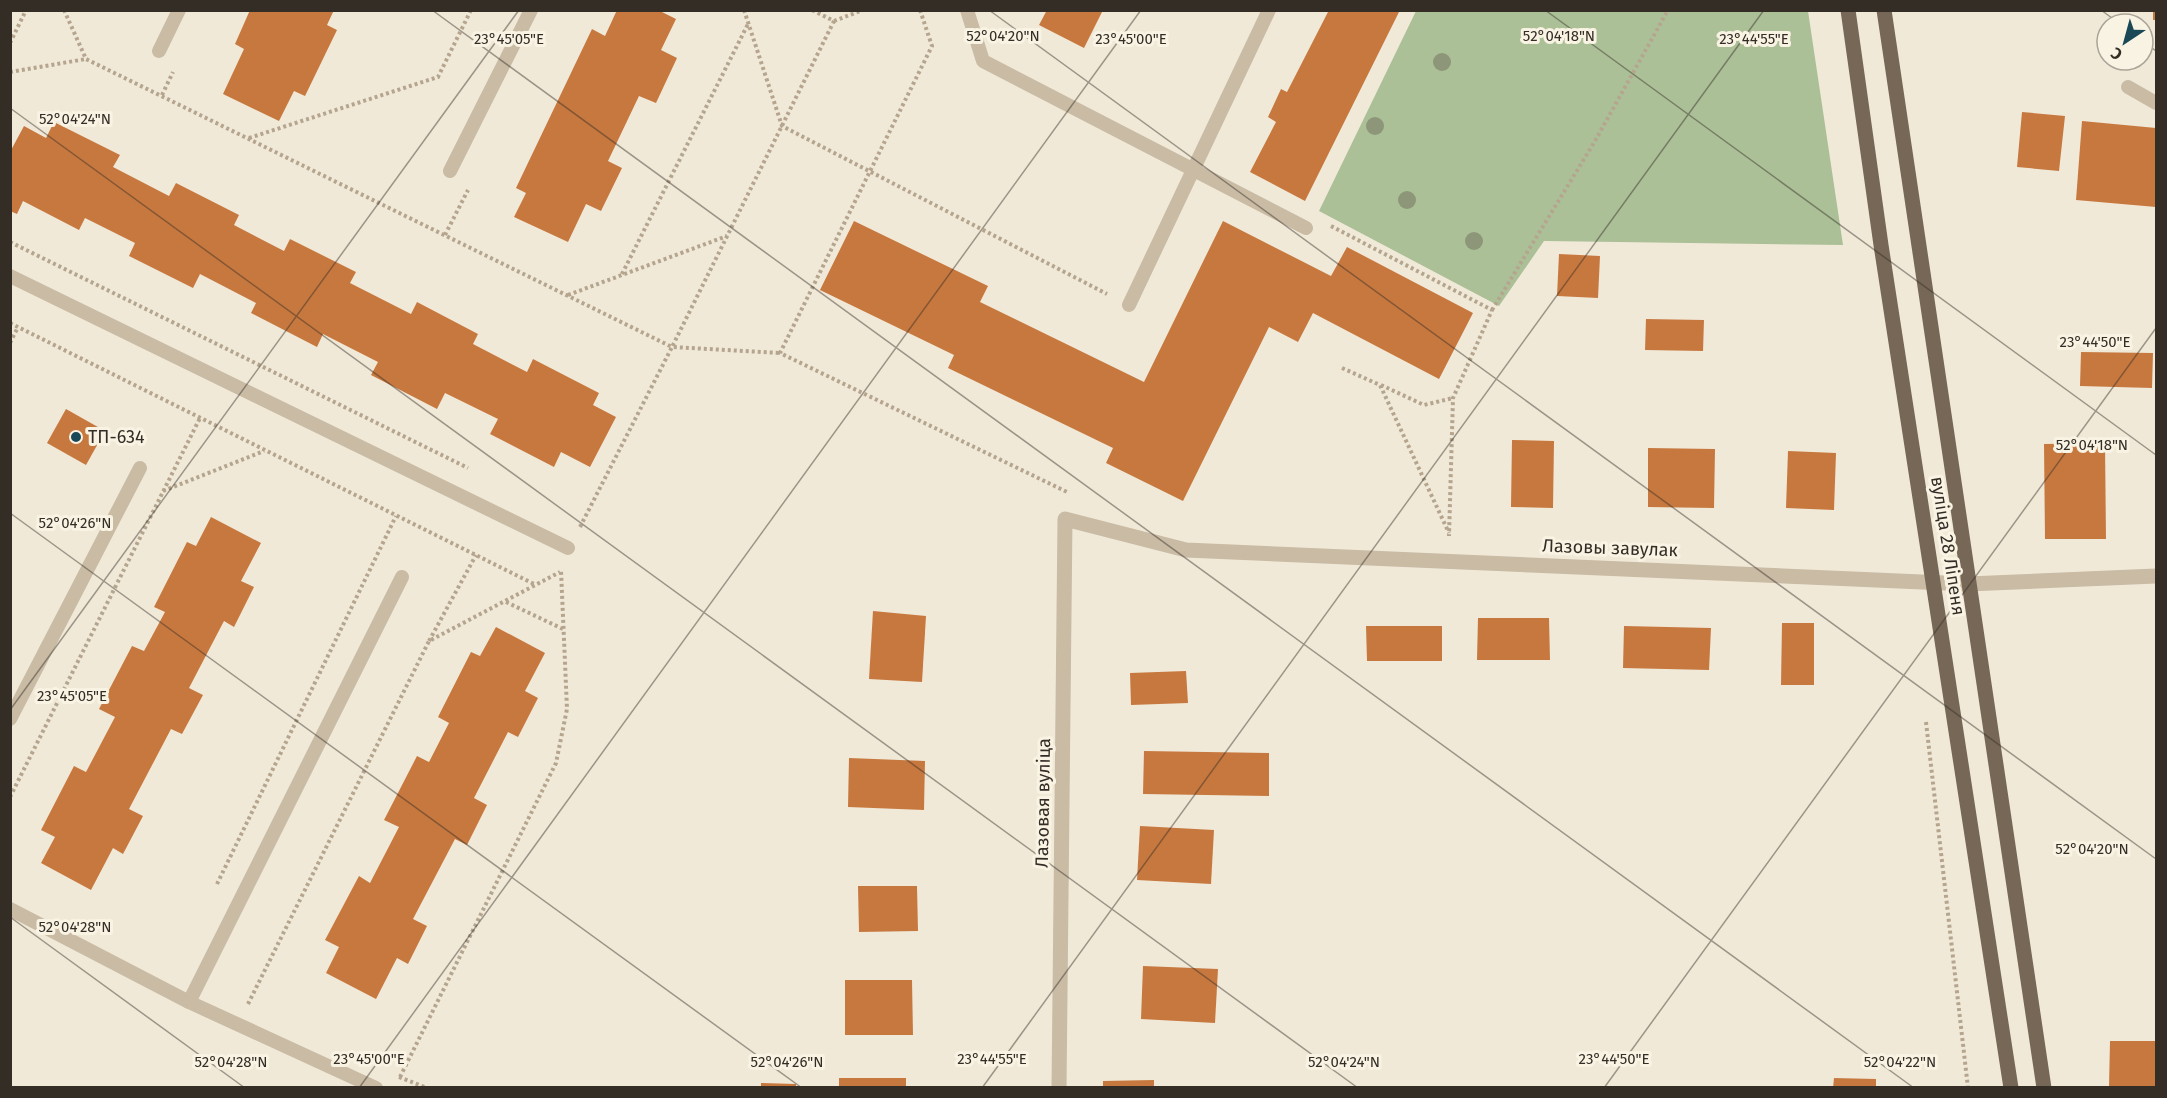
<svg xmlns="http://www.w3.org/2000/svg" width="2167" height="1098" font-family="'Fira Sans',sans-serif">
<rect width="100%" height="100%" fill="#f1e9d8"/>
<path fill="#acc098" d="M 1416,11 L 1808,11 L 1843,245 L 1544,241 L 1499,306 L 1319,211 Z"/>
<g fill="#c7783f">
<path d="M 250,10 L 334,10 L 327,25 L 337,30 L 305,96 L 294,91 L 279,121 L 223,94 L 244,49 L 235,44 Z"/>
<path d="M 617,10 L 658,10 L 676,19 L 661,50 L 677,58 L 656,103 L 639,96 L 608,161 L 622,168 L 601,211 L 586,204 L 568,242 L 514,217 L 526,193 L 516,188 L 592,29 L 605,36 Z"/>
<path d="M 1047,10 L 1103,10 L 1084,48 L 1039,25 Z"/>
<path d="M 1329,10 L 1400,10 L 1305,201 L 1250,172 L 1276,122 L 1268,117 L 1281,89 L 1287,92 Z"/>
<rect x="2153" y="10" width="3" height="10"/>
<path d="M 2022,112 L 2065,116 L 2059,171 L 2017,167 Z"/>
<path d="M 2082,121 L 2156,128 L 2156,207 L 2076,200 Z"/>
<path d="M 54,122 L 120,155 L 113,167 L 169,196 L 176,183 L 239,215 L 234,225 L 284,251 L 290,239 L 356,272 L 350,283 L 411,314 L 417,302 L 478,334 L 473,344 L 527,372 L 533,359 L 599,393 L 593,405 L 616,417 L 590,467 L 561,452 L 554,467 L 490,434 L 498,419 L 445,393 L 437,409 L 371,375 L 378,362 L 323,334 L 317,347 L 251,313 L 256,303 L 200,274 L 193,288 L 129,256 L 135,243 L 85,218 L 79,230 L 23,201 L 17,214 L 10,211 L 10,152 L 24,126 L 46,138 Z"/>
<path d="M 854,221 L 988,286 L 980,302 L 1144,382 L 1223,221 L 1331,276 L 1347,247 L 1473,313 L 1439,379 L 1313,313 L 1298,342 L 1269,327 L 1183,501 L 1106,463 L 1113,448 L 948,368 L 954,355 L 820,290 Z"/>
<path d="M 1559,254 L 1600,256 L 1598,298 L 1557,296 Z"/>
<path d="M 1646,319 L 1704,320 L 1703,351 L 1645,350 Z"/>
<path d="M 2081,352 L 2153,353 L 2152,388 L 2080,386 Z"/>
<path d="M 66,409 L 105,431 L 86,465 L 47,443 Z"/>
<path d="M 1512,440 L 1554,441 L 1553,508 L 1511,507 Z"/>
<path d="M 2105,443 L 2106,539 L 2045,539 L 2044,444 Z"/>
<path d="M 1648,448 L 1715,449 L 1714,508 L 1648,507 Z"/>
<path d="M 1788,451 L 1836,453 L 1834,510 L 1786,508 Z"/>
<path d="M 211,517 L 261,543 L 241,581 L 254,587 L 234,627 L 224,621 L 189,688 L 203,695 L 182,734 L 171,729 L 129,809 L 143,816 L 123,854 L 113,848 L 91,890 L 41,863 L 55,837 L 41,830 L 74,766 L 86,772 L 115,717 L 99,709 L 132,646 L 144,651 L 165,612 L 154,607 L 187,542 L 196,546 Z"/>
<path d="M 873,611 L 926,616 L 922,682 L 869,679 Z"/>
<path d="M 1478,618 L 1549,618 L 1550,660 L 1477,660 Z"/>
<path d="M 1782,623 L 1814,623 L 1814,685 L 1781,685 Z"/>
<path d="M 1366,626 L 1442,626 L 1442,661 L 1367,661 Z"/>
<path d="M 1624,626 L 1711,628 L 1709,670 L 1623,668 Z"/>
<path d="M 496,627 L 545,653 L 525,691 L 538,698 L 518,737 L 508,732 L 474,798 L 487,805 L 467,845 L 455,839 L 413,919 L 427,926 L 408,964 L 397,958 L 376,999 L 326,973 L 339,947 L 325,940 L 359,876 L 370,883 L 399,827 L 384,820 L 417,756 L 429,762 L 449,723 L 438,717 L 471,652 L 480,656 Z"/>
<path d="M 1186,671 L 1188,703 L 1131,705 L 1130,673 Z"/>
<path d="M 1144,751 L 1269,753 L 1269,796 L 1143,794 Z"/>
<path d="M 849,758 L 925,761 L 924,810 L 848,807 Z"/>
<path d="M 1140,826 L 1214,830 L 1211,884 L 1137,880 Z"/>
<path d="M 858,886 L 917,886 L 918,931 L 859,932 Z"/>
<path d="M 1143,966 L 1218,969 L 1215,1023 L 1141,1019 Z"/>
<path d="M 845,980 L 912,980 L 913,1035 L 845,1035 Z"/>
<path d="M 2110,1041 L 2156,1041 L 2156,1088 L 2109,1088 Z"/>
<rect x="839" y="1078" width="67" height="10"/>
<path d="M 1834,1078 L 1876,1079 L 1876,1088 L 1833,1088 Z"/>
<path d="M 1154,1080 L 1154,1088 L 1103,1088 L 1103,1081 Z"/>
<path d="M 761,1083 L 796,1084 L 796,1088 L 761,1088 Z"/>
</g>
<g fill="none" stroke-linecap="round" stroke-linejoin="round">
<g stroke="#b5a58e" stroke-width="4" stroke-dasharray="3 3" stroke-linecap="butt">
<path d="M 64,10 L 86,59 L 672,347 L 834,21 L 812,10"/>
<path d="M 744,10 L 782,126 L 1107,294"/>
<path d="M 920,10 L 932,46 L 780,353 L 1067,492"/>
<path d="M 834,21 L 863,10"/>
<path d="M 10,43 L 26,10"/>
<path d="M 10,72 L 86,59"/>
<path d="M 162,95 L 173,72"/>
<path d="M 249,138 L 438,77 L 471,10"/>
<path d="M 1331,226 L 1492,310 L 1453,398 L 1449,536"/>
<path d="M 445,235 L 468,190"/>
<path d="M 10,242 L 468,468"/>
<path d="M 622,274 L 748,24"/>
<path d="M 568,295 L 727,236"/>
<path d="M 1492,310 L 1595,141 L 1668,10"/>
<path d="M 10,323 L 536,585"/>
<path d="M 10,343 L 18,327"/>
<path d="M 1342,368 L 1380,385 L 1449,533"/>
<path d="M 1381,385 L 1424,405 L 1453,398"/>
<path d="M 163,491 L 264,451"/>
<path d="M 580,527 L 672,347 L 780,353"/>
<path d="M 506,602 L 563,629"/>
<path d="M 429,641 L 476,555"/>
<path d="M 1926,722 L 1968,1088"/>
<path d="M 10,797 L 200,418"/>
<path d="M 217,884 L 396,516"/>
<path d="M 248,1004 L 429,641 L 560,572"/>
<path d="M 399,1077 L 427,1088"/>
<path d="M 400,1077 L 556,763 L 567,709 L 561,570"/>
</g>
<g stroke="#c9bba4" stroke-width="14">
<path d="M 967,10 L 983,61 L 1306,228"/>
<path d="M 159,51 L 179,10"/>
<path d="M 2128,87 L 2156,103"/>
<path d="M 450,171 L 531,10"/>
<path d="M 10,276 L 568,548"/>
<path d="M 1129,305 L 1269,10"/>
<path d="M 10,719 L 140,468"/>
<path d="M 10,909 L 189,1002 L 376,1088"/>
<path d="M 189,1002 L 402,577"/>
</g>
<path stroke="#c9bba4" stroke-width="15" d="M 1059,1088 L 1065,519 L 1186,550 L 1968,584 L 2156,576"/>
<g stroke="#766756" stroke-width="15">
<path d="M 1848,10 L 1881,245 L 2011,1088"/>
<path d="M 1884,10 L 2044,1088"/>
</g>
</g>
<g fill="#8d9678">
<circle cx="1442" cy="62" r="9"/>
<circle cx="1375" cy="126" r="9"/>
<circle cx="1407" cy="200" r="9"/>
<circle cx="1474" cy="241" r="9"/>
</g>
<path fill="none" stroke="#342d26" stroke-width="1.5" stroke-opacity="0.45" d="M 432,10 L 1914,1088M 989,10 L 2156,859M 1545,10 L 2156,455M 2101,10 L 2120,24M 2143,41 L 2156,51M 10,108 L 1358,1088M 10,513 L 802,1088M 10,710 L 519,10M 10,917 L 245,1088M 359,1088 L 1141,10M 982,1088 L 1764,10M 1604,1088 L 2156,328"/>
<circle fill="#1b4856" stroke="#f9f3e4" stroke-width="2" cx="76" cy="437" r="6"/>
<g text-anchor="middle" dominant-baseline="central" stroke-width="6" stroke-linejoin="round" paint-order="stroke">
<g font-size="18" fill="#342d26" stroke="#f9f3e4" text-anchor="start">
<text x="88" y="437">ТП-634</text>
</g>
<g font-size="18" fill="#342d26" stroke="#f9f3e4">
<text transform="translate(1948 546) rotate(81)">вуліца 28 Ліпеня</text>
<text transform="translate(1610 548) rotate(2)">Лазовы завулак</text>
<text transform="translate(1043 803) rotate(-89)">Лазовая вуліца</text>
</g>
</g>
<g font-size="15" text-anchor="middle" fill="#342d26" stroke="#f9f3e4" stroke-width="6" stroke-linejoin="round" paint-order="stroke">
<text x="1003" y="41">52°04'20"N</text>
<text x="1559" y="41">52°04'18"N</text>
<text x="509" y="44">23°45'05"E</text>
<text x="1131" y="44">23°45'00"E</text>
<text x="1754" y="44">23°44'55"E</text>
<text x="75" y="124">52°04'24"N</text>
<text x="2095" y="347">23°44'50"E</text>
<text x="2092" y="450">52°04'18"N</text>
<text x="75" y="528">52°04'26"N</text>
<text x="72" y="701">23°45'05"E</text>
<text x="2092" y="854">52°04'20"N</text>
<text x="75" y="932">52°04'28"N</text>
<text x="369" y="1064">23°45'00"E</text>
<text x="992" y="1064">23°44'55"E</text>
<text x="1614" y="1064">23°44'50"E</text>
<text x="231" y="1067">52°04'28"N</text>
<text x="787" y="1067">52°04'26"N</text>
<text x="1344" y="1067">52°04'24"N</text>
<text x="1900" y="1067">52°04'22"N</text>
</g>
<rect width="2167" height="1098" fill="none" stroke="#342d26" stroke-width="24"/>
<g transform="translate(2125 42) rotate(216)"><circle r="28" fill="#f9f3e4" stroke="#aaa498" stroke-width="1.5"/>
<path d="M0-4.5L10 22L0 15L-10 22Z" fill="#1b4856"/>
<text y="-9" font-size="16" font-weight="bold" text-anchor="middle" fill="#342d26">С</text>
</g>
</svg>
